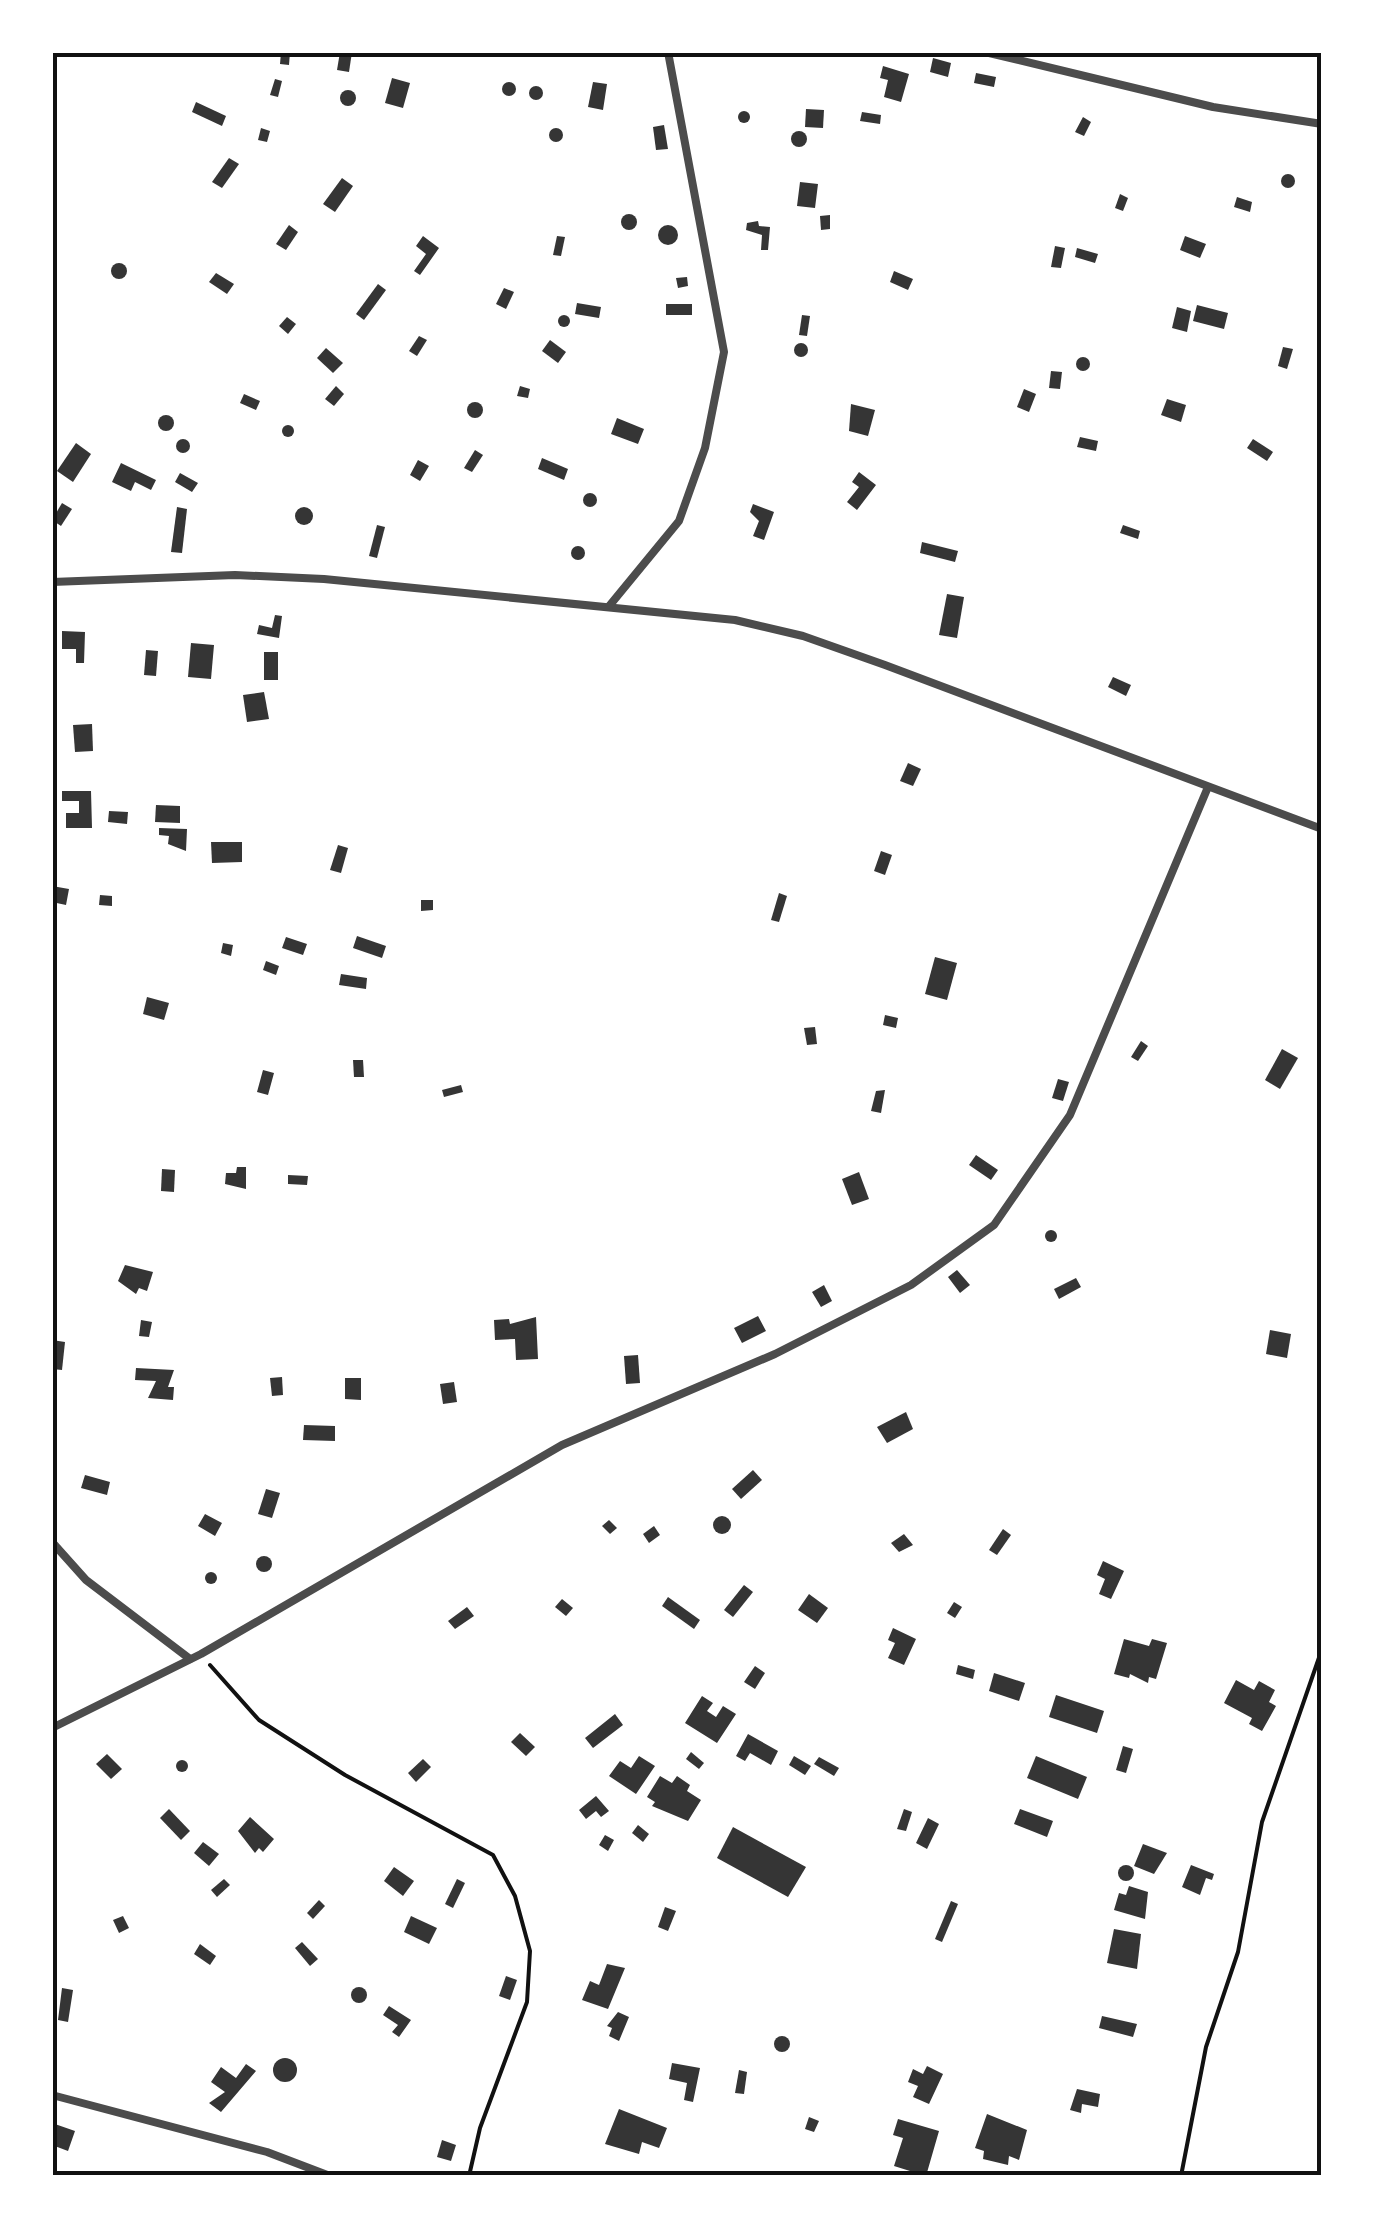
<svg xmlns="http://www.w3.org/2000/svg" width="1374" height="2228" font-family="'Titillium Web',sans-serif">
<rect width="100%" height="100%" fill="#fff"/>
<g fill="#353535">
<path d="M 281,52 L 290,52 L 289,65 L 280,64 Z"/>
<path d="M 340,52 L 352,52 L 349,72 L 337,70 Z"/>
<path d="M 933,58 L 951,63 L 948,77 L 930,72 Z"/>
<path d="M 883,66 L 909,74 L 901,102 L 884,97 L 888,80 L 880,78 Z"/>
<path d="M 976,73 L 996,77 L 994,87 L 974,83 Z"/>
<path d="M 392,78 L 410,83 L 403,108 L 385,103 Z"/>
<path d="M 275,79 L 282,81 L 278,97 L 270,95 Z"/>
<circle cx="509" cy="89" r="7"/>
<path d="M 593,82 L 607,84 L 603,110 L 588,107 Z"/>
<circle cx="536" cy="93" r="7"/>
<circle cx="348" cy="98" r="8"/>
<path d="M 196,102 L 226,116 L 222,126 L 192,112 Z"/>
<path d="M 806,109 L 824,110 L 823,128 L 805,127 Z"/>
<circle cx="744" cy="117" r="6"/>
<path d="M 862,112 L 881,115 L 880,124 L 860,121 Z"/>
<path d="M 1083,117 L 1091,122 L 1084,136 L 1075,132 Z"/>
<path d="M 664,125 L 668,149 L 656,150 L 653,127 Z"/>
<path d="M 261,128 L 270,131 L 267,142 L 258,140 Z"/>
<circle cx="556" cy="135" r="7"/>
<circle cx="799" cy="139" r="8"/>
<path d="M 229,158 L 239,164 L 222,188 L 212,182 Z"/>
<circle cx="1288" cy="181" r="7"/>
<path d="M 342,178 L 353,186 L 335,212 L 323,204 Z"/>
<path d="M 800,182 L 818,184 L 815,208 L 797,206 Z"/>
<path d="M 1120,194 L 1128,198 L 1123,211 L 1115,208 Z"/>
<path d="M 1237,197 L 1252,202 L 1250,212 L 1234,207 Z"/>
<circle cx="629" cy="222" r="8"/>
<path d="M 830,215 L 830,229 L 821,230 L 820,216 Z"/>
<path d="M 758,221 L 759,226 L 770,227 L 768,250 L 761,250 L 762,235 L 746,230 L 747,223 Z"/>
<circle cx="668" cy="235" r="10"/>
<path d="M 289,225 L 298,232 L 286,250 L 276,244 Z"/>
<path d="M 423,236 L 439,248 L 420,275 L 414,271 L 426,254 L 416,246 Z"/>
<path d="M 557,236 L 565,237 L 561,256 L 553,255 Z"/>
<path d="M 1185,236 L 1206,244 L 1200,258 L 1180,250 Z"/>
<path d="M 1055,246 L 1065,248 L 1061,268 L 1051,267 Z"/>
<path d="M 1077,248 L 1098,254 L 1095,263 L 1075,257 Z"/>
<circle cx="119" cy="271" r="8"/>
<path d="M 894,271 L 913,279 L 908,290 L 890,282 Z"/>
<path d="M 216,273 L 234,284 L 227,294 L 209,282 Z"/>
<path d="M 687,277 L 688,286 L 678,288 L 676,278 Z"/>
<path d="M 378,284 L 386,290 L 364,320 L 356,314 Z"/>
<path d="M 504,288 L 514,292 L 506,309 L 496,304 Z"/>
<path d="M 577,303 L 601,307 L 599,318 L 575,314 Z"/>
<rect x="666" y="304" width="26" height="11"/>
<path d="M 1197,305 L 1228,313 L 1224,329 L 1193,321 Z"/>
<path d="M 1177,307 L 1191,311 L 1187,332 L 1172,328 Z"/>
<circle cx="564" cy="321" r="6"/>
<path d="M 802,315 L 810,316 L 807,336 L 799,335 Z"/>
<path d="M 287,317 L 296,324 L 288,334 L 279,326 Z"/>
<path d="M 419,336 L 427,340 L 417,356 L 409,351 Z"/>
<path d="M 550,340 L 566,352 L 558,363 L 542,351 Z"/>
<circle cx="801" cy="350" r="7"/>
<path d="M 1283,347 L 1293,349 L 1287,369 L 1278,366 Z"/>
<path d="M 326,348 L 343,363 L 333,373 L 317,358 Z"/>
<circle cx="1083" cy="364" r="7"/>
<path d="M 1051,371 L 1062,372 L 1060,389 L 1049,388 Z"/>
<path d="M 336,386 L 344,394 L 334,406 L 325,399 Z"/>
<path d="M 520,386 L 530,389 L 528,398 L 517,396 Z"/>
<path d="M 1024,389 L 1036,394 L 1029,412 L 1017,407 Z"/>
<path d="M 244,394 L 260,401 L 256,410 L 240,403 Z"/>
<path d="M 1167,399 L 1186,405 L 1181,422 L 1161,415 Z"/>
<circle cx="475" cy="410" r="8"/>
<path d="M 851,404 L 875,410 L 868,436 L 849,431 Z"/>
<circle cx="166" cy="423" r="8"/>
<path d="M 617,418 L 644,429 L 638,444 L 611,434 Z"/>
<circle cx="288" cy="431" r="6"/>
<path d="M 1080,437 L 1098,441 L 1096,451 L 1077,447 Z"/>
<path d="M 1253,439 L 1273,452 L 1267,461 L 1247,448 Z"/>
<circle cx="183" cy="446" r="7"/>
<path d="M 76,443 L 91,454 L 73,482 L 57,471 Z"/>
<path d="M 475,450 L 483,455 L 472,472 L 464,468 Z"/>
<path d="M 542,458 L 568,469 L 564,480 L 538,469 Z"/>
<path d="M 418,460 L 429,466 L 420,481 L 410,475 Z"/>
<path d="M 121,463 L 156,480 L 151,490 L 135,482 L 131,491 L 112,482 Z"/>
<path d="M 859,472 L 876,485 L 857,510 L 847,502 L 859,487 L 852,482 Z"/>
<path d="M 180,473 L 198,483 L 192,492 L 175,482 Z"/>
<circle cx="590" cy="500" r="7"/>
<path d="M 62,503 L 72,509 L 61,526 L 52,520 Z"/>
<path d="M 753,504 L 774,512 L 764,540 L 753,536 L 759,521 L 750,512 Z"/>
<path d="M 177,507 L 187,509 L 182,553 L 171,552 Z"/>
<circle cx="304" cy="516" r="9"/>
<path d="M 377,525 L 385,527 L 377,558 L 369,556 Z"/>
<path d="M 1123,525 L 1140,531 L 1138,539 L 1120,533 Z"/>
<path d="M 922,542 L 958,551 L 955,562 L 920,553 Z"/>
<circle cx="578" cy="553" r="7"/>
<path d="M 947,594 L 964,597 L 957,638 L 939,635 Z"/>
<path d="M 275,615 L 282,616 L 279,638 L 257,634 L 259,625 L 272,628 Z"/>
<path d="M 62,631 L 85,632 L 84,663 L 76,663 L 76,649 L 62,649 Z"/>
<path d="M 191,643 L 214,645 L 211,679 L 188,677 Z"/>
<path d="M 146,650 L 158,651 L 156,676 L 144,675 Z"/>
<rect x="264" y="652" width="14" height="28"/>
<path d="M 1113,677 L 1131,685 L 1126,696 L 1108,687 Z"/>
<path d="M 264,692 L 269,719 L 247,722 L 243,695 Z"/>
<path d="M 92,724 L 93,751 L 75,752 L 73,725 Z"/>
<path d="M 908,763 L 921,769 L 913,786 L 900,781 Z"/>
<path d="M 62,791 L 91,791 L 92,828 L 66,828 L 66,813 L 79,813 L 79,801 L 62,801 Z"/>
<path d="M 156,805 L 180,806 L 180,823 L 155,822 Z"/>
<path d="M 109,811 L 128,812 L 127,824 L 108,822 Z"/>
<path d="M 159,828 L 187,829 L 186,851 L 168,844 L 169,836 L 159,835 Z"/>
<path d="M 211,842 L 242,842 L 242,862 L 212,863 Z"/>
<path d="M 338,845 L 348,848 L 341,873 L 330,870 Z"/>
<path d="M 881,851 L 892,855 L 885,875 L 874,871 Z"/>
<path d="M 52,886 L 69,889 L 66,905 L 52,902 Z"/>
<path d="M 779,893 L 787,896 L 779,922 L 771,920 Z"/>
<path d="M 100,895 L 112,896 L 112,906 L 99,905 Z"/>
<path d="M 421,900 L 433,900 L 433,910 L 421,911 Z"/>
<path d="M 357,936 L 386,946 L 382,958 L 353,948 Z"/>
<path d="M 286,937 L 307,944 L 303,955 L 282,948 Z"/>
<path d="M 223,943 L 233,945 L 231,956 L 221,953 Z"/>
<path d="M 935,957 L 957,963 L 947,1000 L 925,994 Z"/>
<path d="M 266,961 L 279,966 L 276,975 L 263,970 Z"/>
<path d="M 341,974 L 367,978 L 366,989 L 339,985 Z"/>
<path d="M 147,997 L 169,1003 L 164,1020 L 143,1014 Z"/>
<path d="M 885,1015 L 898,1018 L 896,1028 L 883,1025 Z"/>
<path d="M 815,1027 L 817,1044 L 807,1045 L 804,1028 Z"/>
<path d="M 1141,1041 L 1148,1046 L 1138,1061 L 1131,1057 Z"/>
<path d="M 1282,1049 L 1298,1058 L 1280,1089 L 1265,1080 Z"/>
<path d="M 353,1060 L 363,1060 L 364,1077 L 354,1077 Z"/>
<path d="M 263,1070 L 274,1073 L 268,1095 L 257,1092 Z"/>
<path d="M 1058,1079 L 1069,1082 L 1063,1101 L 1052,1098 Z"/>
<path d="M 461,1085 L 463,1092 L 444,1097 L 442,1090 Z"/>
<path d="M 885,1090 L 881,1113 L 871,1111 L 876,1091 Z"/>
<path d="M 976,1155 L 998,1170 L 991,1180 L 969,1165 Z"/>
<path d="M 237,1167 L 246,1167 L 246,1189 L 225,1184 L 226,1173 L 236,1173 Z"/>
<path d="M 162,1169 L 175,1170 L 174,1192 L 161,1191 Z"/>
<path d="M 859,1172 L 869,1199 L 852,1205 L 842,1179 Z"/>
<path d="M 288,1175 L 308,1176 L 307,1185 L 288,1184 Z"/>
<circle cx="1051" cy="1236" r="6"/>
<path d="M 125,1265 L 153,1272 L 147,1291 L 139,1288 L 136,1294 L 118,1281 Z"/>
<path d="M 957,1270 L 970,1285 L 960,1293 L 948,1277 Z"/>
<path d="M 1076,1278 L 1081,1287 L 1059,1299 L 1054,1289 Z"/>
<path d="M 824,1285 L 832,1301 L 821,1307 L 812,1292 Z"/>
<path d="M 758,1316 L 766,1331 L 742,1343 L 734,1328 Z"/>
<path d="M 536,1317 L 538,1359 L 516,1360 L 515,1339 L 495,1340 L 494,1320 L 509,1319 L 510,1324 Z"/>
<path d="M 141,1320 L 152,1322 L 149,1337 L 139,1336 Z"/>
<path d="M 1270,1330 L 1291,1334 L 1287,1358 L 1266,1354 Z"/>
<path d="M 52,1340 L 65,1342 L 62,1370 L 52,1369 Z"/>
<path d="M 638,1355 L 640,1383 L 626,1384 L 624,1356 Z"/>
<path d="M 136,1368 L 174,1370 L 168,1387 L 174,1387 L 173,1400 L 148,1398 L 156,1381 L 135,1380 Z"/>
<path d="M 282,1377 L 283,1395 L 272,1396 L 270,1378 Z"/>
<path d="M 345,1378 L 361,1378 L 361,1400 L 345,1399 Z"/>
<path d="M 454,1382 L 457,1402 L 443,1404 L 440,1384 Z"/>
<path d="M 906,1412 L 913,1429 L 887,1443 L 877,1427 Z"/>
<path d="M 304,1425 L 335,1426 L 335,1441 L 303,1440 Z"/>
<path d="M 753,1470 L 762,1480 L 741,1499 L 732,1489 Z"/>
<path d="M 85,1475 L 110,1482 L 107,1495 L 81,1488 Z"/>
<path d="M 266,1489 L 280,1493 L 272,1518 L 258,1514 Z"/>
<path d="M 205,1514 L 222,1523 L 215,1536 L 198,1526 Z"/>
<circle cx="722" cy="1525" r="9"/>
<path d="M 609,1520 L 617,1528 L 610,1534 L 602,1526 Z"/>
<path d="M 654,1526 L 660,1535 L 649,1543 L 643,1534 Z"/>
<path d="M 1003,1529 L 1011,1535 L 997,1555 L 989,1550 Z"/>
<path d="M 904,1534 L 913,1545 L 899,1552 L 891,1543 Z"/>
<circle cx="264" cy="1564" r="8"/>
<path d="M 1103,1561 L 1124,1571 L 1111,1599 L 1099,1594 L 1105,1579 L 1097,1575 Z"/>
<circle cx="211" cy="1578" r="6"/>
<path d="M 744,1585 L 753,1592 L 733,1617 L 724,1610 Z"/>
<path d="M 809,1594 L 828,1608 L 817,1623 L 798,1610 Z"/>
<path d="M 668,1597 L 700,1620 L 694,1629 L 662,1606 Z"/>
<path d="M 562,1599 L 573,1608 L 566,1616 L 555,1607 Z"/>
<path d="M 954,1602 L 962,1607 L 955,1618 L 947,1613 Z"/>
<path d="M 467,1607 L 474,1616 L 455,1629 L 448,1621 Z"/>
<path d="M 893,1628 L 916,1639 L 904,1665 L 888,1658 L 895,1643 L 888,1640 Z"/>
<path d="M 1124,1639 L 1149,1646 L 1152,1639 L 1167,1643 L 1156,1679 L 1149,1677 L 1148,1683 L 1130,1674 L 1129,1678 L 1114,1674 Z"/>
<path d="M 958,1665 L 975,1670 L 973,1679 L 956,1674 Z"/>
<path d="M 755,1666 L 765,1673 L 755,1689 L 744,1682 Z"/>
<path d="M 994,1673 L 1025,1683 L 1019,1701 L 989,1691 Z"/>
<path d="M 1236,1680 L 1254,1690 L 1259,1681 L 1275,1690 L 1269,1702 L 1276,1706 L 1262,1731 L 1249,1724 L 1252,1718 L 1224,1703 Z"/>
<path d="M 1056,1695 L 1104,1711 L 1097,1733 L 1049,1717 Z"/>
<path d="M 702,1696 L 713,1703 L 707,1711 L 716,1717 L 723,1706 L 736,1714 L 717,1743 L 685,1723 Z"/>
<path d="M 615,1714 L 623,1725 L 593,1748 L 585,1738 Z"/>
<path d="M 520,1733 L 535,1747 L 526,1756 L 511,1742 Z"/>
<path d="M 748,1734 L 778,1751 L 771,1765 L 750,1753 L 745,1761 L 736,1756 Z"/>
<path d="M 1123,1746 L 1133,1749 L 1126,1773 L 1116,1770 Z"/>
<path d="M 691,1752 L 704,1763 L 699,1769 L 686,1759 Z"/>
<path d="M 107,1754 L 122,1769 L 111,1779 L 96,1764 Z"/>
<path d="M 639,1756 L 655,1766 L 636,1794 L 609,1776 L 620,1761 L 631,1768 Z"/>
<path d="M 794,1756 L 811,1766 L 805,1775 L 789,1765 Z"/>
<path d="M 1036,1756 L 1087,1777 L 1078,1799 L 1027,1778 Z"/>
<path d="M 819,1757 L 839,1768 L 834,1776 L 814,1764 Z"/>
<path d="M 423,1759 L 431,1767 L 416,1782 L 408,1773 Z"/>
<circle cx="182" cy="1766" r="6"/>
<path d="M 660,1776 L 672,1783 L 677,1776 L 690,1785 L 687,1791 L 701,1800 L 688,1821 L 652,1806 L 655,1802 L 647,1797 Z"/>
<path d="M 596,1796 L 609,1811 L 601,1817 L 596,1811 L 586,1819 L 579,1810 Z"/>
<path d="M 169,1809 L 190,1831 L 181,1840 L 160,1818 Z"/>
<path d="M 904,1809 L 912,1812 L 906,1831 L 897,1829 Z"/>
<path d="M 1020,1809 L 1053,1821 L 1047,1837 L 1014,1824 Z"/>
<path d="M 250,1817 L 274,1839 L 263,1852 L 259,1848 L 255,1853 L 238,1831 Z"/>
<path d="M 928,1818 L 939,1824 L 927,1849 L 916,1843 Z"/>
<path d="M 638,1825 L 649,1834 L 643,1842 L 632,1833 Z"/>
<path d="M 733,1827 L 806,1867 L 788,1897 L 717,1858 Z"/>
<path d="M 605,1835 L 614,1840 L 608,1851 L 599,1845 Z"/>
<path d="M 203,1842 L 219,1854 L 209,1866 L 194,1853 Z"/>
<path d="M 1143,1844 L 1167,1853 L 1154,1874 L 1134,1866 Z"/>
<circle cx="1126" cy="1873" r="8"/>
<path d="M 1191,1865 L 1214,1874 L 1212,1880 L 1206,1878 L 1200,1895 L 1182,1887 Z"/>
<path d="M 394,1867 L 414,1881 L 403,1896 L 384,1881 Z"/>
<path d="M 224,1879 L 230,1885 L 217,1897 L 211,1890 Z"/>
<path d="M 457,1879 L 465,1883 L 453,1908 L 445,1904 Z"/>
<path d="M 1129,1886 L 1148,1892 L 1145,1919 L 1114,1910 L 1119,1893 L 1126,1895 Z"/>
<path d="M 319,1900 L 325,1906 L 313,1919 L 307,1913 Z"/>
<path d="M 951,1901 L 958,1904 L 942,1942 L 935,1939 Z"/>
<path d="M 665,1907 L 676,1911 L 668,1931 L 658,1927 Z"/>
<path d="M 123,1916 L 129,1928 L 119,1933 L 113,1920 Z"/>
<path d="M 411,1916 L 437,1928 L 429,1944 L 404,1932 Z"/>
<path d="M 1114,1929 L 1141,1934 L 1137,1969 L 1107,1963 Z"/>
<path d="M 302,1942 L 318,1959 L 310,1966 L 295,1948 Z"/>
<path d="M 200,1944 L 216,1956 L 210,1965 L 194,1954 Z"/>
<path d="M 607,1964 L 625,1968 L 608,2009 L 582,2000 L 590,1981 L 599,1985 Z"/>
<path d="M 506,1976 L 517,1980 L 510,2000 L 499,1996 Z"/>
<circle cx="359" cy="1995" r="8"/>
<path d="M 62,1988 L 73,1990 L 68,2022 L 58,2020 Z"/>
<path d="M 389,2006 L 411,2020 L 399,2037 L 392,2032 L 398,2025 L 383,2015 Z"/>
<path d="M 618,2012 L 629,2017 L 619,2041 L 609,2036 L 612,2028 L 607,2026 Z"/>
<path d="M 1102,2016 L 1137,2024 L 1133,2037 L 1099,2028 Z"/>
<circle cx="782" cy="2044" r="8"/>
<circle cx="285" cy="2070" r="12"/>
<path d="M 672,2063 L 700,2068 L 693,2102 L 684,2100 L 687,2083 L 669,2079 Z"/>
<path d="M 246,2064 L 256,2071 L 221,2112 L 209,2103 L 225,2092 L 211,2082 L 221,2067 L 236,2078 Z"/>
<path d="M 927,2066 L 943,2074 L 929,2104 L 913,2097 L 918,2086 L 908,2082 L 913,2069 L 923,2074 Z"/>
<path d="M 739,2070 L 747,2072 L 744,2094 L 735,2093 Z"/>
<path d="M 1077,2089 L 1100,2094 L 1098,2107 L 1082,2104 L 1081,2113 L 1070,2110 Z"/>
<path d="M 619,2109 L 667,2128 L 659,2148 L 642,2142 L 639,2154 L 605,2144 Z"/>
<path d="M 987,2114 L 1027,2130 L 1019,2160 L 1009,2156 L 1008,2165 L 983,2159 L 984,2151 L 975,2148 Z"/>
<path d="M 809,2117 L 819,2121 L 814,2132 L 805,2129 Z"/>
<path d="M 898,2119 L 939,2131 L 926,2176 L 894,2166 L 903,2138 L 893,2135 Z"/>
<path d="M 52,2123 L 75,2131 L 68,2151 L 52,2145 Z"/>
<path d="M 442,2140 L 456,2145 L 451,2161 L 437,2157 Z"/>
</g>
<g fill="none" stroke-linecap="round" stroke-linejoin="round">
<g stroke="#111" stroke-width="4">
<path d="M 210,1665 L 259,1720 L 345,1775 L 493,1855 L 515,1896 L 530,1951 L 527,2002 L 480,2128 L 469,2176"/>
<path d="M 1181,2176 L 1206,2047 L 1238,1952 L 1262,1822 L 1322,1649"/>
</g>
<g stroke="#4c4c4c" stroke-width="8">
<path d="M 985,52 L 1213,107 L 1322,124"/>
<path d="M 52,582 L 235,575 L 324,579 L 735,620 L 803,636 L 885,665 L 1322,829"/>
<path d="M 610,605 L 679,521 L 705,448 L 724,352 L 668,52"/>
<path d="M 52,1542 L 86,1580 L 190,1659"/>
<path d="M 52,1728 L 201,1654 L 562,1445 L 775,1354 L 911,1285 L 994,1225 L 1070,1115 L 1208,787"/>
<path d="M 52,2095 L 267,2152 L 330,2176"/>
</g>
</g>
<rect width="1374" height="2228" fill="none" stroke="#ffffff" stroke-width="110"/>
<rect x="55" y="55" width="1264" height="2118" fill="none" stroke="#111" stroke-width="4"/>
</svg>
